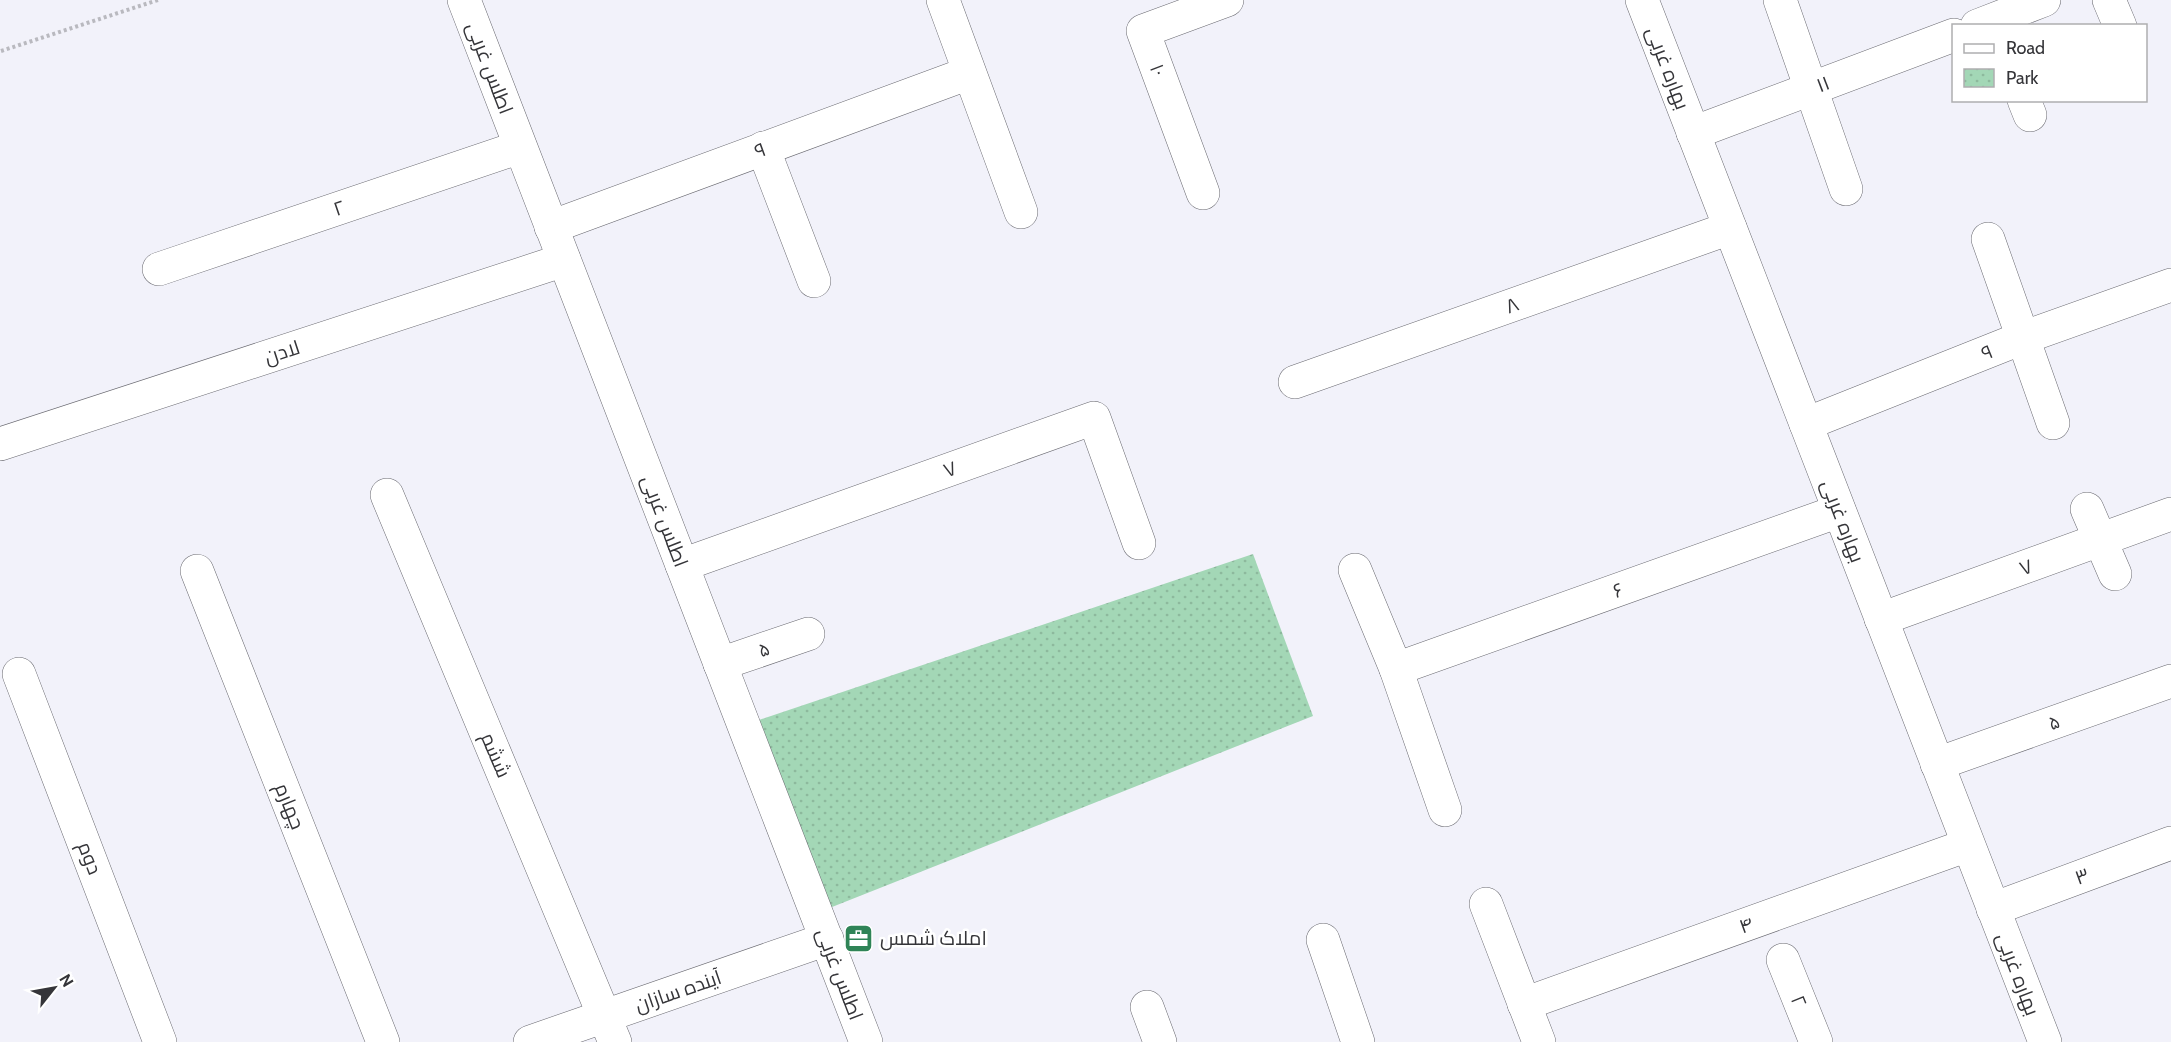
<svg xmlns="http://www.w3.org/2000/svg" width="2171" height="1042" font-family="Cabin,Cairo,sans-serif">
<defs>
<pattern id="park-dots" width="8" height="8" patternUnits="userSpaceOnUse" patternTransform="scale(1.5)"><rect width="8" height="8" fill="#a3d7b6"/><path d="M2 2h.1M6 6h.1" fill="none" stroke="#8db99d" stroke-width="1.8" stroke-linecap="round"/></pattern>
</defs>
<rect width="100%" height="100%" fill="#f2f2fa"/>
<path fill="url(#park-dots)" d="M 1253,554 L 1313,716 L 827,909 L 756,721 Z"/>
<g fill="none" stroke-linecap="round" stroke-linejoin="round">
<defs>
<g id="street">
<path d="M 943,0 L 1021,212"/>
<path d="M 1780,0 L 1846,189"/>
<path d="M 2109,0 L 2120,26"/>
<path d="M 1977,26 L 2044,0"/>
<path d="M 2024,100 L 2030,115"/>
<path d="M 1693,133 L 1954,35"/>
<path d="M 763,148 L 814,281"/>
<path d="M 1203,193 L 1143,31 L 1227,0"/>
<path d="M 551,227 L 969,73"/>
<path d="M 1988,239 L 2053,423"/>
<path d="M 159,269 L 520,147"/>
<path d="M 1295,382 L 1730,228"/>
<path d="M 1806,424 L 2022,338 L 2171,285"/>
<path d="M 0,444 L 564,260"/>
<path d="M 387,495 L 615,1042"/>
<path d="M 2087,509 L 2115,574"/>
<path d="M 682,565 L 1094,418 L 1139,543"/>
<path d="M 1355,570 L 1396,669 L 1445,810"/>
<path d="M 197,571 L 383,1042"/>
<path d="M 1881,619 L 2171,514"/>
<path d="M 720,664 L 808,634"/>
<path d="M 1396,669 L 1839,511"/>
<path d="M 19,674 L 160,1042"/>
<path d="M 1937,764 L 2171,681"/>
<path d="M 1486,904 L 1539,1042"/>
<path d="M 1993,909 L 2171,843"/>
<path d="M 1323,940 L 1358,1042"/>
<path d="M 1783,960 L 1816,1042"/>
<path d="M 1524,1004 L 1968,845"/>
<path d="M 1147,1007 L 1160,1042"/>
</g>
<g id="secondary">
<path d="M 464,0 L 866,1042"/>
<path d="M 1642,0 L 2045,1042"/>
<path d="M 530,1042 L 827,939"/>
</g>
</defs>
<use href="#street" stroke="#6a6a71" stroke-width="34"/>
<use href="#secondary" stroke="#6a6a71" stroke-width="34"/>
<path stroke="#b9b9bf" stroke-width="4" stroke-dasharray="3 3" stroke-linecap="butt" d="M 1,51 L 158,0"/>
<use href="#street" stroke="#fff" stroke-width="33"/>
<use href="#secondary" stroke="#fff" stroke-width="33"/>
</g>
<defs>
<symbol id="office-square" viewBox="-11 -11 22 22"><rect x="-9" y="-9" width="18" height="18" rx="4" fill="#2f8457" stroke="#fff"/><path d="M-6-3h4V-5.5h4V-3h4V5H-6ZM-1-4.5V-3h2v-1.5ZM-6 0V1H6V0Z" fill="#fff"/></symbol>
</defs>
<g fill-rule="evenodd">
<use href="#office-square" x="842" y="922" width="33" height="33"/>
</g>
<g text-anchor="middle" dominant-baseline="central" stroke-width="5" stroke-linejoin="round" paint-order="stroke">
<g font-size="20" fill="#353539" stroke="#fff">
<text transform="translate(490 68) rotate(69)">اطلس غربی</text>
<text transform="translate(1668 68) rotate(69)">بهاره غربی</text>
<text transform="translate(1158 70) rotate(69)">۱۰</text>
<text transform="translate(1823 84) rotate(-21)">۱۱</text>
<text transform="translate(760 150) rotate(-20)">۹</text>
<text transform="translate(339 208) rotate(-19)">۲</text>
<text transform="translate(1512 305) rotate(-20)">۸</text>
<text transform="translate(282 352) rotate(-18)">لادن</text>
<text transform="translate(1987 352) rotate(-22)">۹</text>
<text transform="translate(950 469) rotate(-20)">۷</text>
<text transform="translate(665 521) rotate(69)">اطلس غربی</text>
<text transform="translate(1843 521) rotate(69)">بهاره غربی</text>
<text transform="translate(2026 567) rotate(-20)">۷</text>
<text transform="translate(1618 590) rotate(-20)">۶</text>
<text transform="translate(764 649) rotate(-19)">۵</text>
<text transform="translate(2054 722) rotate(-20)">۵</text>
<text transform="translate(496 755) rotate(67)">ششم</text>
<text transform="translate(290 806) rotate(68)">چهارم</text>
<text transform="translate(90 858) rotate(69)">دوم</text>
<text transform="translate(2082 876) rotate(-20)">۳</text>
<text transform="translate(1746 925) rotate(-20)">۴</text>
<text transform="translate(840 974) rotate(69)">اطلس غربی</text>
<text transform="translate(2018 974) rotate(69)">بهاره غربی</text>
<text transform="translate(678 991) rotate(-19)">آینده سازان</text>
<text transform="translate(1799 1001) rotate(68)">۲</text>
</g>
<g font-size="20" fill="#353539" stroke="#fff" text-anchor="start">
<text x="880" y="938">املاک شمس</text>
</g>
</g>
<rect x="1952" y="24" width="195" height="78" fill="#ffffff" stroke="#aeaeb0" stroke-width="1.5"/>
<rect x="1964" y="44" width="30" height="9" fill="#ffffff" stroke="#aeaeb0" stroke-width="1.5"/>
<text x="2006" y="54" font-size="18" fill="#353539">Road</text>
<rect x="1964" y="69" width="30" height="18" fill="url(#park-dots)" stroke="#aeaeb0" stroke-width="1.5"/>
<text x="2006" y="84" font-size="18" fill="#353539">Park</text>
<g transform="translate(54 988) rotate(59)" stroke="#ffffff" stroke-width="4.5" paint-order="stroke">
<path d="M0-4.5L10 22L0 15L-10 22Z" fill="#353539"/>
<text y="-9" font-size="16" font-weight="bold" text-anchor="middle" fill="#353539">N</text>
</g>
</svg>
